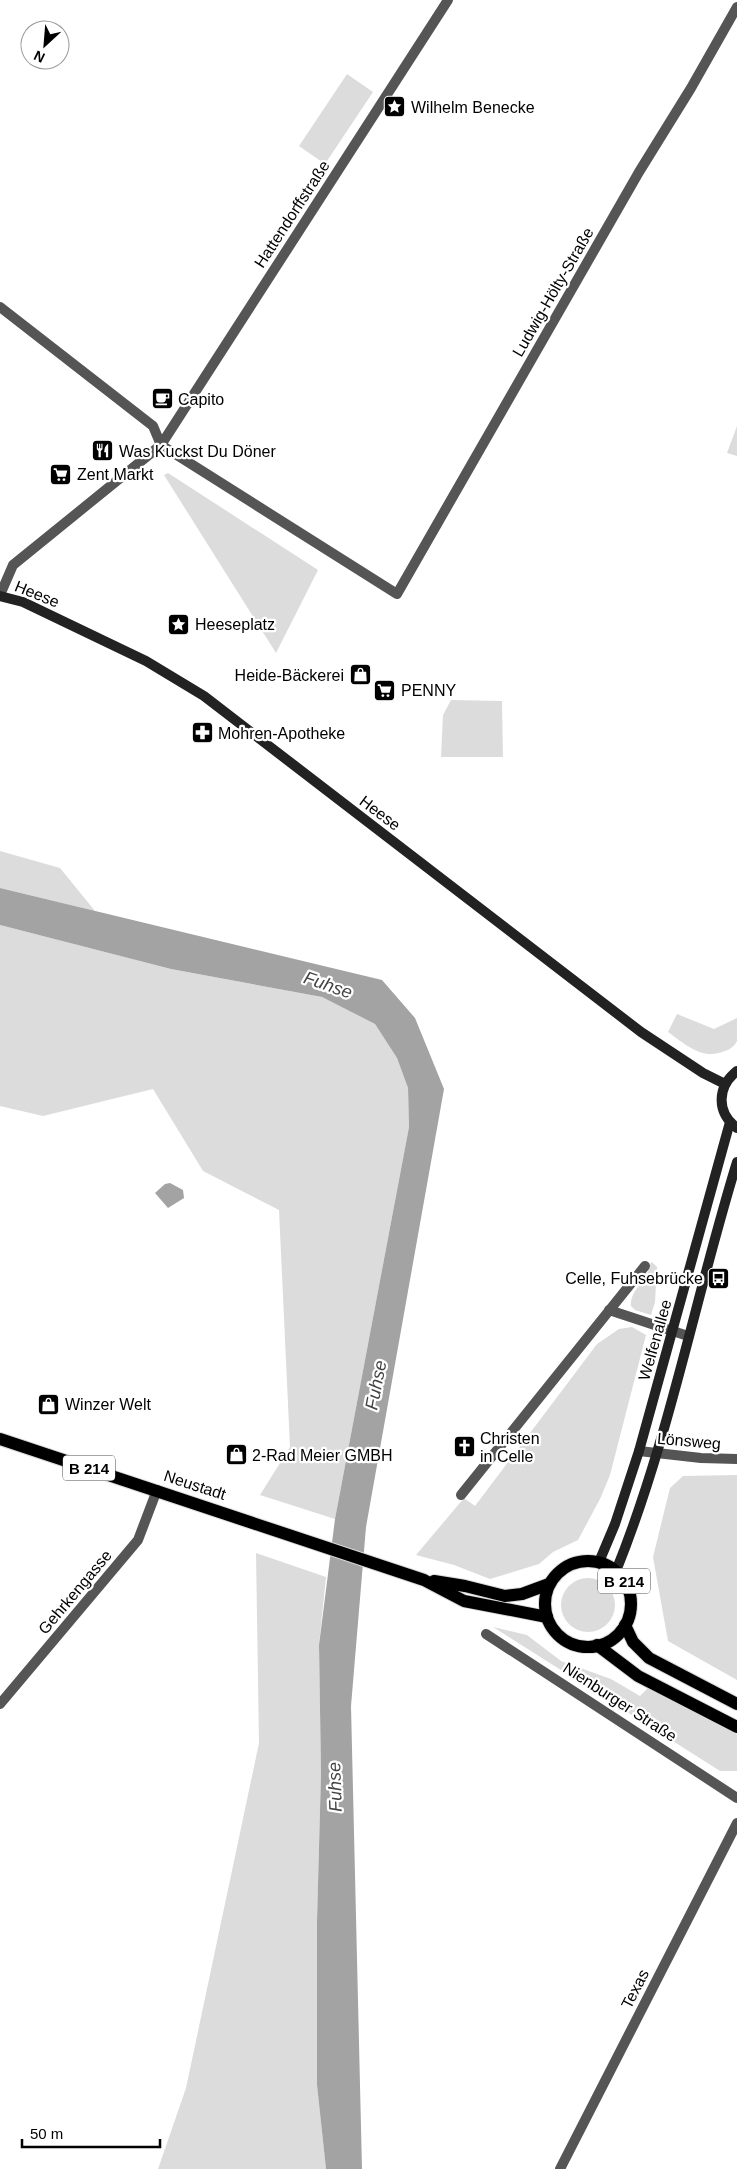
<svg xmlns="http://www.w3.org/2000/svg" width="737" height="2169" font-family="Arial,sans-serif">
<rect width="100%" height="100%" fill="#fff"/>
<g fill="#dcdcdc">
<path d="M 347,74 L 373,92 L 325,164 L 299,146 Z"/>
<path d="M 737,426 L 737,456 L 727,453 Z"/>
<path d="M 168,473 L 318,570 L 276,653 L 164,475 Z"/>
<path d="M 451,700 L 502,701 L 503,757 L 441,757 L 443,715 Z"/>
<path d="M 0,851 L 60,868 L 95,911 L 0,888 Z"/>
<path d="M 0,925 L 171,969 L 322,997 L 375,1024 L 397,1058 L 408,1088 L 409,1127 L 335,1519 L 260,1495 L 290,1447 L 279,1210 L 203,1171 L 153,1089 L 43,1116 L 0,1106 Z"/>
<path d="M 677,1014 L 714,1029 L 737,1018 C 737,1024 737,1035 737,1041 C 735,1046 729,1050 725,1051 C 702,1061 685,1044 668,1032 Z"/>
<path d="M 652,1262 L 657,1267 L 655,1302 L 651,1315 L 635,1310 L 631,1306 C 630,1288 649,1281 650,1264 Z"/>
<path d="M 632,1327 L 646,1335 L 610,1475 L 600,1499 L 578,1540 L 553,1552 L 539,1564 L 490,1579 L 454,1565 L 416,1555 L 464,1498 L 475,1506 L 597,1344 L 619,1329 Z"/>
<path d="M 737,1475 L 737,1680 L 668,1641 L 653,1557 L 670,1488 L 683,1476 Z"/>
<path d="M 256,1553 L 326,1577 L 319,1645 L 321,1773 L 317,1922 L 317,2085 L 326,2169 L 158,2169 L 186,2088 L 259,1743 Z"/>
<circle cx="588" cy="1605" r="27"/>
<path d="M 493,1627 L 527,1635 L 561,1661 L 611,1679 L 640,1696 L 648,1688 L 735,1733 L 737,1735 L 737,1771 L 720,1771 Z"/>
</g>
<g fill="#a3a3a3">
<path d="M 0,888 L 382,980 L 415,1018 L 444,1089 L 366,1527 L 351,1706 L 362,2169 L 326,2169 L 317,2085 L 317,1922 L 321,1773 L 319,1645 L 335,1519 L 409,1127 L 408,1088 L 397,1058 L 375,1024 L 322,997 L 171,969 L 0,925 Z"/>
<path d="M 170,1183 L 183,1190 L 184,1198 L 168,1208 L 155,1193 L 165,1184 Z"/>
</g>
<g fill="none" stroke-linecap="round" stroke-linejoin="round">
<defs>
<g id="primary">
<path d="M 0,1439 L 424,1580 L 464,1601 L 547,1617"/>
<circle cx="588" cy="1604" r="43"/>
<path d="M 434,1581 L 465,1586 L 505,1596 L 522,1594 L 549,1584"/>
<path d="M 625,1625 L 633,1642 L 649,1658 L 737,1704"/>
<path d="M 597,1645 L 638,1676 L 737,1727"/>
</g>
</defs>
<use href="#primary" stroke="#dbdbdb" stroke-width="14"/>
<g stroke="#555" stroke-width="10">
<path d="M 0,307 L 153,426 L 161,445"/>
<path d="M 161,445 L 448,0"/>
<path d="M 0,595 L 13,565 L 161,445 L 397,594 L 639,172 L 691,88 L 737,7"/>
<path d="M 609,1310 L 688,1336"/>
<path d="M 639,1451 L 701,1458 L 737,1459"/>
<path d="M 461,1495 L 645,1266"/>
<path d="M 486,1634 L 737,1798"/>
<path d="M 0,1704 L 138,1540 L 157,1490"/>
<path d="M 560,2169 L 737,1823"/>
</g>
<g stroke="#222" stroke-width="10">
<path d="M 0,596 L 23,602 L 146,661 L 204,696 L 641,1032 L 703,1073 L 725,1084"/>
<path d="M 737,1071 C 717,1087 716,1112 737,1128"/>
<path d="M 599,1562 L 615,1524 L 639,1451 L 730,1122"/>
<path d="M 616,1571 C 669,1440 695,1298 737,1162"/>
</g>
<use href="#primary" stroke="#000" stroke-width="12"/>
</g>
<defs>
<symbol id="sight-square" viewBox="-11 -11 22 22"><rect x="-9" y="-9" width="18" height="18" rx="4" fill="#000" stroke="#fff"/><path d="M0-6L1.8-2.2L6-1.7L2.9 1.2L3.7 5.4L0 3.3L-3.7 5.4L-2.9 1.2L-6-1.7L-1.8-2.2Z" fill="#fff"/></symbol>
<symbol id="cafe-square" viewBox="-11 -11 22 22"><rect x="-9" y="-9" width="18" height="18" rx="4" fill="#000" stroke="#fff"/><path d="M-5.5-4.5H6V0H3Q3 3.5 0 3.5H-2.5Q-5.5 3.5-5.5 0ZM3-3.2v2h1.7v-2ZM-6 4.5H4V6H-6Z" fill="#fff"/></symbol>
<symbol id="restaurant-square" viewBox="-11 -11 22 22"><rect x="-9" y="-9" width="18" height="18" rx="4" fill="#000" stroke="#fff"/><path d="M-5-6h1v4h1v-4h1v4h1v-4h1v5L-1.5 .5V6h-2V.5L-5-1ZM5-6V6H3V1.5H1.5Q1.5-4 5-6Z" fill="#fff"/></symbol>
<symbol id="supermarket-square" viewBox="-11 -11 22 22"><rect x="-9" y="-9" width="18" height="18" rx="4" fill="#000" stroke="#fff"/><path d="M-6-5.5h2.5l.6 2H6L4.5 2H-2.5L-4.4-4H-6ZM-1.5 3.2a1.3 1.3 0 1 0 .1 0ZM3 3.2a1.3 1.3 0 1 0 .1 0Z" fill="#fff"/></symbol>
<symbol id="shop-square" viewBox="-11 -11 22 22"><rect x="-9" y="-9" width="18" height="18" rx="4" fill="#000" stroke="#fff"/><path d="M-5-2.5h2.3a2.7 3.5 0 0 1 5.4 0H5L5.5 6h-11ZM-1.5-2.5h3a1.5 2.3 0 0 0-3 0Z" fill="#fff"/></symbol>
<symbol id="pharmacy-square" viewBox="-11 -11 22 22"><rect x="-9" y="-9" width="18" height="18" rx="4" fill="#000" stroke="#fff"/><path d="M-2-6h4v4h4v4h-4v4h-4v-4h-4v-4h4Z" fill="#fff"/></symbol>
<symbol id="bus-square" viewBox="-11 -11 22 22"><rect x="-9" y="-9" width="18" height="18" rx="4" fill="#000" stroke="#fff"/><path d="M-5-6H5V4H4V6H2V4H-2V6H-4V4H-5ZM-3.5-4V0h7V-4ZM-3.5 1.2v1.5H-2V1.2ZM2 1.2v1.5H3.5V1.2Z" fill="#fff"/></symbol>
<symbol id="church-square" viewBox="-11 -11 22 22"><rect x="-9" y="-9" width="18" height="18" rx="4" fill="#000" stroke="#fff"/><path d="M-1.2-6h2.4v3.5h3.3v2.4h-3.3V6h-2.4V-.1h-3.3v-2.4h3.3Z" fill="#fff"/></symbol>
</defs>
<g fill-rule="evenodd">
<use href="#sight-square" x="382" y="94" width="25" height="25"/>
<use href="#cafe-square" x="150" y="386" width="25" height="25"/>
<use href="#restaurant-square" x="90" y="438" width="25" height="25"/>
<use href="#supermarket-square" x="48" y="462" width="25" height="25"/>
<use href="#sight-square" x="166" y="612" width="25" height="25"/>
<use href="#shop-square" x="348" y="662" width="25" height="25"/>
<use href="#supermarket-square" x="372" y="678" width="25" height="25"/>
<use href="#pharmacy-square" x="190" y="720" width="25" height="25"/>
<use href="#bus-square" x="706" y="1266" width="25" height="25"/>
<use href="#shop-square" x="36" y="1392" width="25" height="25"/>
<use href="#church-square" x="452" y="1434" width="25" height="25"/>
<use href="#shop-square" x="224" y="1442" width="25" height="25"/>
</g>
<g text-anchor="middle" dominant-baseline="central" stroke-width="4.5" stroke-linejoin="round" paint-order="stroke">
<g fill="#fff" stroke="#4c4c4c" stroke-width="1">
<rect x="63" y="1455.5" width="52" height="25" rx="4"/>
<rect x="598" y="1568.5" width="52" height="25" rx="4"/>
</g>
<g font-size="15" font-weight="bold" fill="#000">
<text x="89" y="1468">B 214</text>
<text x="624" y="1581">B 214</text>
</g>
<g font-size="16" fill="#000" stroke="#fff" text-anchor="start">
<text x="411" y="107">Wilhelm Benecke</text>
<text x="178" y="399">Capito</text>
<text x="119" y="451">Was Kuckst Du Döner</text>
<text x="77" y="474">Zent Markt</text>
<text x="195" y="624">Heeseplatz</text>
<text x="344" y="675" text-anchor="end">Heide-Bäckerei</text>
<text x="401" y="690">PENNY</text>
<text x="218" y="733">Mohren-Apotheke</text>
<text x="703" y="1278" text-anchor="end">Celle, Fuhsebrücke</text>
<text x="65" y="1404">Winzer Welt</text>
<text x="480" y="1438">Christen<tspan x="480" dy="18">in Celle</tspan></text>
<text x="252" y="1455">2-Rad Meier GMBH</text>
</g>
<g font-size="16" fill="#000" stroke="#fff">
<text transform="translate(292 214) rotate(-57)">Hattendorffstraße</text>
<text transform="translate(553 292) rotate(-60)">Ludwig-Hölty-Straße</text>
<text transform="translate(37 594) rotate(22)">Heese</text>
<text transform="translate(380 813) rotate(37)">Heese</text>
<text transform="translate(655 1340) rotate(-74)">Welfenallee</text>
<text transform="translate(689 1441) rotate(5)">Lönsweg</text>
<text transform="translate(195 1485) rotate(18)">Neustadt</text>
<text transform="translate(75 1592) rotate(-50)">Gehrkengasse</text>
<text transform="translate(620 1702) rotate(33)">Nienburger Straße</text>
<text transform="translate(635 1989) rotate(-63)">Texas</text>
</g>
<g font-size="18" font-style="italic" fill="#444" stroke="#fff">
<text transform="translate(328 985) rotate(19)">Fuhse</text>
<text transform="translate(376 1385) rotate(-79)">Fuhse</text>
<text transform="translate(335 1787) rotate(-92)">Fuhse</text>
</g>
</g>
<g transform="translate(45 45) rotate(206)"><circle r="24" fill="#ffffff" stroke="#999999"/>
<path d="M0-4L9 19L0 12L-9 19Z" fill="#000000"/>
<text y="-8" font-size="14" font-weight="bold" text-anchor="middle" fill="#000000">N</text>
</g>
<path d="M22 2139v8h138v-8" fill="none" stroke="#000000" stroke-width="2.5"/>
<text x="30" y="2139" font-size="15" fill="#000000" stroke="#ffffff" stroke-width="4" paint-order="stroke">50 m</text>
</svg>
